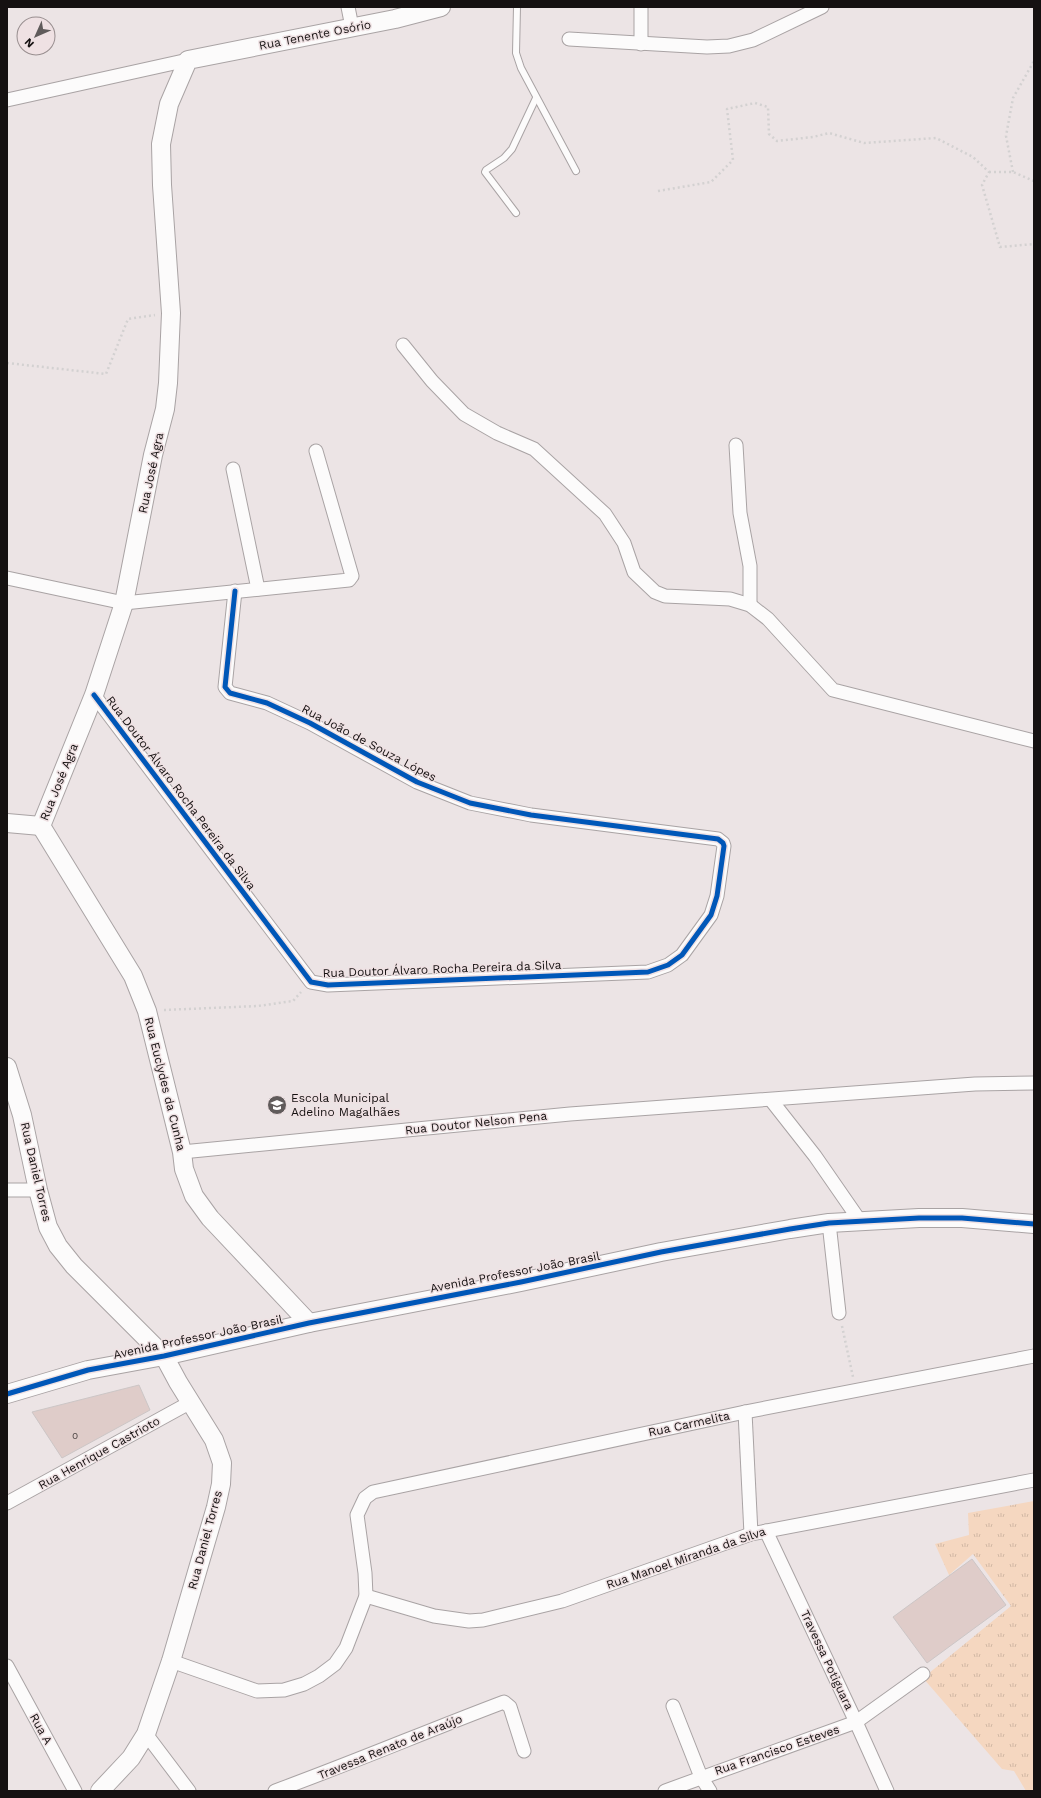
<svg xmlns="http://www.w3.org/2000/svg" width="1041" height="1798" font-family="'Work Sans',sans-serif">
<defs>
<pattern id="grass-tufts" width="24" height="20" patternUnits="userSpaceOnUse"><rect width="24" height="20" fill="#f5d7c0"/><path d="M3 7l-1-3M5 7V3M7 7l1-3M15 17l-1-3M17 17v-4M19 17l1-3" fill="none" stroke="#d1b8a4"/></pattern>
</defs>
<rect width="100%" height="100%" fill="#ece4e5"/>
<path fill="url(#grass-tufts)" d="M 1034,1501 L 1034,1791 L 1026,1791 L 1014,1771 L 1002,1769 L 923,1678 L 1011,1606 L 973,1554 L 949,1575 L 935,1544 L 969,1535 L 968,1513 Z"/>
<g fill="#dfccc9" stroke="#ccc6c6">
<path d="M 139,1385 L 150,1410 L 62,1458 L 32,1412 Z"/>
<path d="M 972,1559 L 1006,1605 L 927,1663 L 893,1617 Z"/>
</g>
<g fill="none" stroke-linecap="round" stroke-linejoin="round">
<defs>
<g id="lane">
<path d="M 517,7 L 516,53 L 521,68 L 576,171"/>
<path d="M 516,213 L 485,172 L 486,170 L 504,158 L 512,149 L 536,98"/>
</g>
<g id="street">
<path d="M 348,7 L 352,27"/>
<path d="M 569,39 L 707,47 L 729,46 L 753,40 L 822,7"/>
<path d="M 641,44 L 641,7"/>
<path d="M 7,100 L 188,60"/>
<path d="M 403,345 L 432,381 L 464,414 L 497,433 L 534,449 L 605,514 L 624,543 L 634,572 L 655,592 L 665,596 L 730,599 L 750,605 L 768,619 L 833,690 L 1034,741"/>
<path d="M 736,445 L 740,513 L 750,566 L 750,605"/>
<path d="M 233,469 L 258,589"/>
<path d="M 7,578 L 124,603 L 349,580 L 352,576 L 316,451"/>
<path d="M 94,695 L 311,982 L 328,985 L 648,972 L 668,965 L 682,955 L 711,915 L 717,896 L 724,846 L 723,843 L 718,839 L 531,815 L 470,803 L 417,782 L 310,723 L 267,703 L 230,693 L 225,687 L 235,591"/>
<path d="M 771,1100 L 815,1156 L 860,1221"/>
<path d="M 182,1152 L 570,1114 L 975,1084 L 1034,1083"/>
<path d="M 7,1190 L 38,1190"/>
<path d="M 829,1223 L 839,1313"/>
<path d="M 745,1412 L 751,1534"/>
<path d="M 7,1503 L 191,1402"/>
<path d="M 766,1531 L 856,1722 L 887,1791"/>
<path d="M 366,1596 L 434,1616 L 469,1621 L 483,1620 L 562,1601 L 751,1534 L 1034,1480"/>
<path d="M 171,1661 L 257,1691 L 284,1690 L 304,1684 L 319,1676 L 335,1664 L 346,1648 L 366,1596 L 365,1573 L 357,1515 L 365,1498 L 373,1492 L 745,1412 L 1034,1356"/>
<path d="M 7,1666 L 75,1791"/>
<path d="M 673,1706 L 701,1777 L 710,1791"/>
<path d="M 146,1734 L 189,1791"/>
<path d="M 275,1791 C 352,1763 427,1731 504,1702 L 510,1707 L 524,1751"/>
<path d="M 665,1791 L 856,1722 L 923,1674"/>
</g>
<g id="secondary">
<path d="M 7,823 L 41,826"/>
<path d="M 41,826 L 94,695 L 124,603 L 153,455 L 165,409 L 168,383 L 171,313 L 162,185 L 161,144 L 169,104 L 188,60 L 395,19 L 441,7"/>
<path d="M 41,826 L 133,976 L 147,1011 L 182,1152 L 184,1169 L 194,1196 L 210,1218 L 309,1323"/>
<path d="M 7,1067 L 22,1115 L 38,1190 L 48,1227 L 58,1246 L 74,1266 L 164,1356 L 178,1382 L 214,1440 L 222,1463 L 221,1484 L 216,1507 L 171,1661 L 146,1734 L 131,1758 L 100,1791"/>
<path d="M 7,1394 L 88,1370 L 164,1356 L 309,1323 L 521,1282 L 661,1252 L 790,1229 L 829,1223 L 919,1218 L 962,1218 L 1034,1224"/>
</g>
</defs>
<use href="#lane" stroke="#a9a3a4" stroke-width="8"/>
<use href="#street" stroke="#a9a3a4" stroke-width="15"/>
<use href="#secondary" stroke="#a9a3a4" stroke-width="20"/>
<g stroke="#d3d1d1" stroke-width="2.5" stroke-dasharray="2 3" stroke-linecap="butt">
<path d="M 989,172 L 1013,172 L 1034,181"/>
<path d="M 1013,172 L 1006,136 L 1013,98 L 1034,61"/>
<path d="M 658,191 L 711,182 L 733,160 L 727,109 L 755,103 L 768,107 L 769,134 L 777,141 L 813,137 L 829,133 L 864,143 L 936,138 L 973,157 L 989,172 L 982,185 L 1000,247 L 1034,244"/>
<path d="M 7,363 L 106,374 L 128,319 L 155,315"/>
<path d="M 164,1010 L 258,1006 L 293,1001 L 301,992"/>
<path d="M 842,1326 L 853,1377"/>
</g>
<use href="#lane" stroke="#fcfbfb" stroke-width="6"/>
<use href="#street" stroke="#fcfbfb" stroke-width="13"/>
<use href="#secondary" stroke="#fcfbfb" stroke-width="18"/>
<defs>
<g id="cycleway">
<path d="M 94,695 L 311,982 L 328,985 L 648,972 L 668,965 L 682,955 L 711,915 L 717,896 L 724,846 L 723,843 L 718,839 L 531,815 L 470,803 L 417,782 L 310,723 L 267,703 L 230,693 L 225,687 L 235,591"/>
<path d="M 7,1394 L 88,1370 L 164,1356 L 309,1323 L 521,1282 L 661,1252 L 790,1229 L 829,1223 L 919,1218 L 962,1218 L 1034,1224"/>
</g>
</defs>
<use href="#cycleway" stroke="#efe1e3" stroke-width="8"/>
<use href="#cycleway" stroke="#0057b8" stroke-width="5"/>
</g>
<defs>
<symbol id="school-disc" viewBox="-11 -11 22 22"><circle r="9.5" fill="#605b5b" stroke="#efe1e3"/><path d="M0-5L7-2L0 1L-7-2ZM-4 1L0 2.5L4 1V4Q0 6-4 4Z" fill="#fff"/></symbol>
</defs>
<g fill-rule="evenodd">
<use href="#school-disc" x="266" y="1094" width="22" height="22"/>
</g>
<g text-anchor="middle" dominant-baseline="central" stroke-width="3" stroke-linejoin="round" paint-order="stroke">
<g font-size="10" fill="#484140">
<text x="75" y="1435">0</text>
</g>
<g font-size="12" fill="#151111" stroke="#efe1e3">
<text transform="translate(315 35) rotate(-11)">Rua Tenente Osório</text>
<text transform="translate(151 473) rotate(-78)">Rua José Agra</text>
<text transform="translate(369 743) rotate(28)">Rua João de Souza Lópes</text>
<text transform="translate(59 782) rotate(-68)">Rua José Agra</text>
<text transform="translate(181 793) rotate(53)">Rua Doutor Álvaro Rocha Pereira da Silva</text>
<text transform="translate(442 969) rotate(-2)">Rua Doutor Álvaro Rocha Pereira da Silva</text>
<text transform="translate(165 1084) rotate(76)">Rua Euclydes da Cunha</text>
<text transform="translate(476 1123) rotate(-6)">Rua Doutor Nelson Pena</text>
<text transform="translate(36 1172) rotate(77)">Rua Daniel Torres</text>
<text transform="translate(515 1272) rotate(-11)">Avenida Professor João Brasil</text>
<text transform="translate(198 1337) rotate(-12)">Avenida Professor João Brasil</text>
<text transform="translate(689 1424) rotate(-12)">Rua Carmelita</text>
<text transform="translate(99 1453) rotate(-29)">Rua Henrique Castrioto</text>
<text transform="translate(205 1540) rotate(-75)">Rua Daniel Torres</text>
<text transform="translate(686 1558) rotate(-19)">Rua Manoel Miranda da Silva</text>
<text transform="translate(827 1660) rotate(65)">Travessa Potiguara</text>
<text transform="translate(41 1729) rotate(61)">Rua A</text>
<text transform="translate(390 1747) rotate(-22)">Travessa Renato de Araújo</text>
<text transform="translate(777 1750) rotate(-19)">Rua Francisco Esteves</text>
</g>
<g font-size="12" fill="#151111" stroke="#efe1e3" text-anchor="start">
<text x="291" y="1098">Escola Municipal<tspan x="291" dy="14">Adelino Magalhães</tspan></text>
</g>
</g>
<rect width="1041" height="1798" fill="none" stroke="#151111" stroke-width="16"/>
<g transform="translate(36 36) rotate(225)"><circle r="19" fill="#efe1e3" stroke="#988e8f"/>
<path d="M0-3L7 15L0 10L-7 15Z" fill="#605b5b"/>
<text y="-6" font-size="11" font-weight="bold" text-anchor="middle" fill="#151111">N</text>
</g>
</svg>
